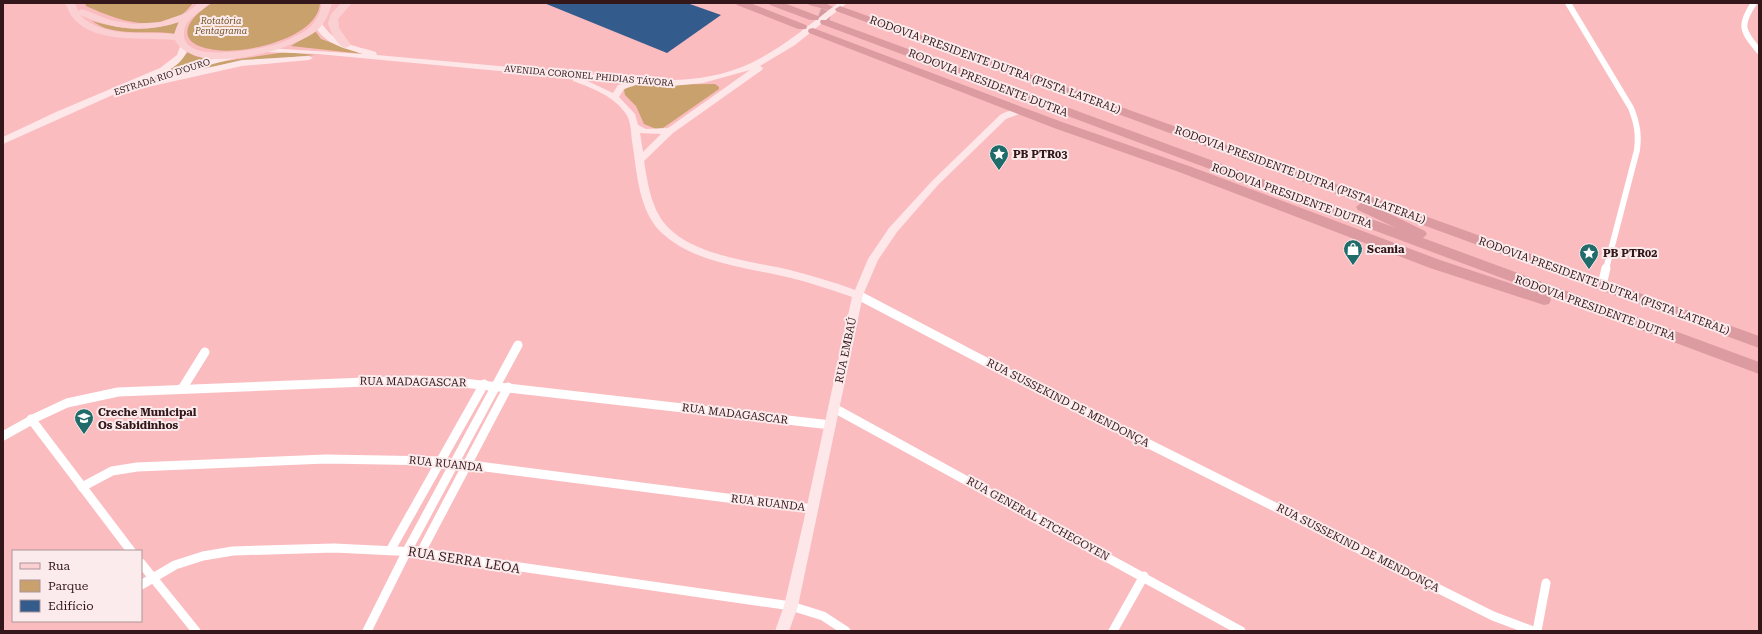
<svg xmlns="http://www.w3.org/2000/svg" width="1762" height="634" font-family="'Roboto Serif',serif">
<rect width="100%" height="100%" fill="#fbbcc0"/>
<g fill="#c8a16c">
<path d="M 85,3 L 193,3 C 189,8 183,15 177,17 C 146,31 115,19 86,6 Z"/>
<path d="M 212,3 L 320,3 L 320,4 C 316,39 245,54 216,50 C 173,45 184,20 212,3 Z"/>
<path d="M 92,21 C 122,30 149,32 179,22 L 176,28 L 175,34 C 154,30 130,35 109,29 C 103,28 97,24 92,21 Z"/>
<path d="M 315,31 L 321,39 L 363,54 L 291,46 Z"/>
<path d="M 188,52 L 195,56 L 212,60 L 182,67 L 154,79 L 176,65 Z"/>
<path d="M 286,52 L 315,55 L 237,62 L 185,72 L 213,63 Z"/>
<path d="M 715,84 L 719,87 L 719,89 L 663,128 L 656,129 L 644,124 L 636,106 L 625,95 L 624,90 L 630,85 Z"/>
</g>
<path fill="#335b8c" d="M 544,3 L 687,3 L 721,15 L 667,53 Z"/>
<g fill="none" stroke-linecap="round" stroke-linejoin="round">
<path stroke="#d39b9f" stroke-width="12" stroke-dasharray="12 6" stroke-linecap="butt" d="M 819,14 L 830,18"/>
<g stroke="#fff" stroke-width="6">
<path d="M 1568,3 L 1631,108 C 1637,123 1639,134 1637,150 L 1606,269"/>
<path d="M 1754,3 C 1739,25 1742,31 1759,51"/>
</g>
<g stroke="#fff" stroke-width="9">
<path d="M 1602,285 L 1606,268"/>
<path d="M 858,295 L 1005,372 L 1493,616 L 1533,631"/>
<path d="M 180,389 L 182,389 L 205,352"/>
<path d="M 834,408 L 1241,631"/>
<path d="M 31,419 L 131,551"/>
<path d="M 3,436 L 37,417 L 67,403 L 118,392 L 415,380 L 455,382 L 831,425"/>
<path d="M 82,487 L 112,471 L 137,467 L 326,459 L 439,461 L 813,509"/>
<path d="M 391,549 L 484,384"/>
<path d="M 421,552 L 508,387"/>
<path d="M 141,563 L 196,631"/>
<path d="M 141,585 L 175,565 L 203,556 L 233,551 L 334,548 L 416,552 L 791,606 L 823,616 L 846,631"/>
<path d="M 367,631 L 407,551 L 518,345"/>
<path d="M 1113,631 L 1144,576"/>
<path d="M 1537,631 L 1546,583"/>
</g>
<g fill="#fde7e9" fill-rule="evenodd">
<path d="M 838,3 L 847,3 L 795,45 L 760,66 L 763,68 L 762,70 L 673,133 L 644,161 C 647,179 650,201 660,217 C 683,255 751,261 790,270 C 812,276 834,282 855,290 L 868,259 L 889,228 L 932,181 L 1000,115 C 1007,111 1019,106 1025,112 L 1006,119 L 938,185 L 897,232 L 878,260 L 863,295 L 798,606 L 789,631 L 775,631 L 784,606 L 803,524 L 852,297 C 829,289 806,281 782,276 C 743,267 694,262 663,234 C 638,212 637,171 632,141 C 631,133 631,121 626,114 C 614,96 592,88 573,81 L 573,78 L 318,54 L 267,52 L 263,50 L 267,48 L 363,54 C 344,48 323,44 314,24 L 318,22 L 321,22 C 334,44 353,45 376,52 L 377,55 L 657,80 C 743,82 774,52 838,3 ZM 750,70 L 668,128 L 646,129 L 638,125 L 635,114 L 619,97 L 624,89 L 639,84 L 672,86 L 703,83 ZM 583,79 L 625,83 L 618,85 L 613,93 ZM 640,133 L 661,134 L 643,152 Z"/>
<path d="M 181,44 L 187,44 L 188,46 C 185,68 156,76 138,84 L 242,60 L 309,56 L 313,58 L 309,60 L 242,66 L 130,91 L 126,89 L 3,144 L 3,137 L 56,112 L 160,68 L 177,55 Z"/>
<path d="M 233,54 L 236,54 L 236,58 L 186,71 L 182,68 L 183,66 Z"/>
</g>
<g fill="#fad0d3" fill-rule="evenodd">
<path d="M 65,3 L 75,3 L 78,11 L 82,9 L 110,20 L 134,24 L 160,22 L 186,13 L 199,3 L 210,3 C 201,13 186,17 184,32 C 180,65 258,49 274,45 C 286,41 300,35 310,27 C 317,20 320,13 322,3 L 332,3 C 329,14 325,24 315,32 C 288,52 195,77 175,40 C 145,37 96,44 74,19 C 70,15 68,8 65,3 ZM 80,15 C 112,29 144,34 179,22 L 174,34 C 144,31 104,39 80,15 Z"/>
<path d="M 341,3 L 352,3 L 338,19 L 339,28 L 351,45 L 346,48 C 337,46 330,31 328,23 L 331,14 Z"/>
</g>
<g fill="#dc9ba0" fill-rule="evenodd">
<path d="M 736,3 L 750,3 L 806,25 L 807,27 L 806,29 L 798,29 L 737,5 Z"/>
<path d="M 769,3 L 784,3 L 818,16 L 819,18 L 818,20 L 810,20 L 770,5 Z"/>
<path d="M 808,3 L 825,3 L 833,7 L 828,10 L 809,5 Z"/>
<path d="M 840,6 L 1759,336 L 1759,348 L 1382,210 L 1425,231 L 1427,234 L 1423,238 L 1759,362 L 1759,374 L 821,24 L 820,22 L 821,20 L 829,20 L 1396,228 L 1358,210 L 1356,207 L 1361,203 L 836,11 L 835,9 Z"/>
<path d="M 813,28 L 1062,122 L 1189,166 L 1440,260 L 1549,296 L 1551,300 L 1549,304 L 1544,305 L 1430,268 L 1179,172 L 1054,128 L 809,33 L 808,31 L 809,29 Z"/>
</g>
</g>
<defs>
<symbol id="sight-pin" viewBox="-11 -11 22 30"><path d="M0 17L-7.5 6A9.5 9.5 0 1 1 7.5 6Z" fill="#1f6c6b" stroke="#fcebec"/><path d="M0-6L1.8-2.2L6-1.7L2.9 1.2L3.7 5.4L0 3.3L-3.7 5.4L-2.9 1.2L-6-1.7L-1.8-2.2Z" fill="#fff"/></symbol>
<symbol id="shop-pin" viewBox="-11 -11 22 30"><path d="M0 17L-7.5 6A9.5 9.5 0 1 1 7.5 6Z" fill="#1f6c6b" stroke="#fcebec"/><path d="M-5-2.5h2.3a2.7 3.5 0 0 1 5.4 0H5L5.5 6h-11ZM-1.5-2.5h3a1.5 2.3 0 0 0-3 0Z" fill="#fff"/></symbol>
<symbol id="school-pin" viewBox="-11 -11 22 30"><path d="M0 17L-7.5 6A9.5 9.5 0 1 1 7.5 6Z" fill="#1f6c6b" stroke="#fcebec"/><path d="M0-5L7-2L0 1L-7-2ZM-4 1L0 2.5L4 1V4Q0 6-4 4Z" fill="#fff"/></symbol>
</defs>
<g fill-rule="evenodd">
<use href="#sight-pin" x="988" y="143" width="22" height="30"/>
<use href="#shop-pin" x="1342" y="238" width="22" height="30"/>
<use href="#sight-pin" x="1578" y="242" width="22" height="30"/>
<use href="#school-pin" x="73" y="407" width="22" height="30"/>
</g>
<g text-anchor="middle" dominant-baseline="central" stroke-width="4" stroke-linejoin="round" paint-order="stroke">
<g font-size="9" font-style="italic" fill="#6e4f22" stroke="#fcebec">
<text x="221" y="21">Rotatória<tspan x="221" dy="10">Pentagrama</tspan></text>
</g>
<g font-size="9" fill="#33171a" stroke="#fcebec">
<text transform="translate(589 76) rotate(5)">AVENIDA CORONEL PHIDIAS TÁVORA</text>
<text transform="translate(162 77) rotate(-18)">ESTRADA RIO D'OURO</text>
</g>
<g font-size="11" fill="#33171a" stroke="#fcebec">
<text transform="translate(995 65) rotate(20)">RODOVIA PRESIDENTE DUTRA (PISTA LATERAL)</text>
<text transform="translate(988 83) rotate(21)">RODOVIA PRESIDENTE DUTRA</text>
<text transform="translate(1300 175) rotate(20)">RODOVIA PRESIDENTE DUTRA (PISTA LATERAL)</text>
<text transform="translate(1292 196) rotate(20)">RODOVIA PRESIDENTE DUTRA</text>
<text transform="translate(1604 286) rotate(20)">RODOVIA PRESIDENTE DUTRA (PISTA LATERAL)</text>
<text transform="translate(1595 308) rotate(20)">RODOVIA PRESIDENTE DUTRA</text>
<text transform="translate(846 350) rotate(-78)">RUA EMBAÚ</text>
<text transform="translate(413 382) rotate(1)">RUA MADAGASCAR</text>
<text transform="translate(1068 403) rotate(27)">RUA SUSSEKIND DE MENDONÇA</text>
<text transform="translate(735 414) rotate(7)">RUA MADAGASCAR</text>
<text transform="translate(446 464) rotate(6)">RUA RUANDA</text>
<text transform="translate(768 503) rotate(7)">RUA RUANDA</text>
<text transform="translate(1038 519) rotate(29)">RUA GENERAL ETCHEGOYEN</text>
<text transform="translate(1358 548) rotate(27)">RUA SUSSEKIND DE MENDONÇA</text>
</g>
<g font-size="11" font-weight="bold" fill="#33171a" stroke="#fcebec" text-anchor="start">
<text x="1013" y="154">PB PTR03</text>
<text x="1367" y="249">Scania</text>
<text x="1603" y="253">PB PTR02</text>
<text x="98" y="412">Creche Municipal<tspan x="98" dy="13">Os Sabidinhos</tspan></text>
</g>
<g font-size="13" fill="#33171a" stroke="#fcebec">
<text transform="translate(464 560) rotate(9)">RUA SERRA LEOA</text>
</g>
</g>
<rect width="1762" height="634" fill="none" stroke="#33171a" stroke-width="8"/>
<rect x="12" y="550" width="130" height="72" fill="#fcebec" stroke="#ac9698"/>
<rect x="20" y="563" width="20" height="6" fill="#fad0d3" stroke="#ac9698"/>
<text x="48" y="570" font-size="12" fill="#33171a">Rua</text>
<rect x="20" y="580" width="20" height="12" fill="#c8a16c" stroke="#ac9698"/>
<text x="48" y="590" font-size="12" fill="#33171a">Parque</text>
<rect x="20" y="600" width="20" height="12" fill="#335b8c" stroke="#ac9698"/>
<text x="48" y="610" font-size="12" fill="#33171a">Edifício</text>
</svg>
